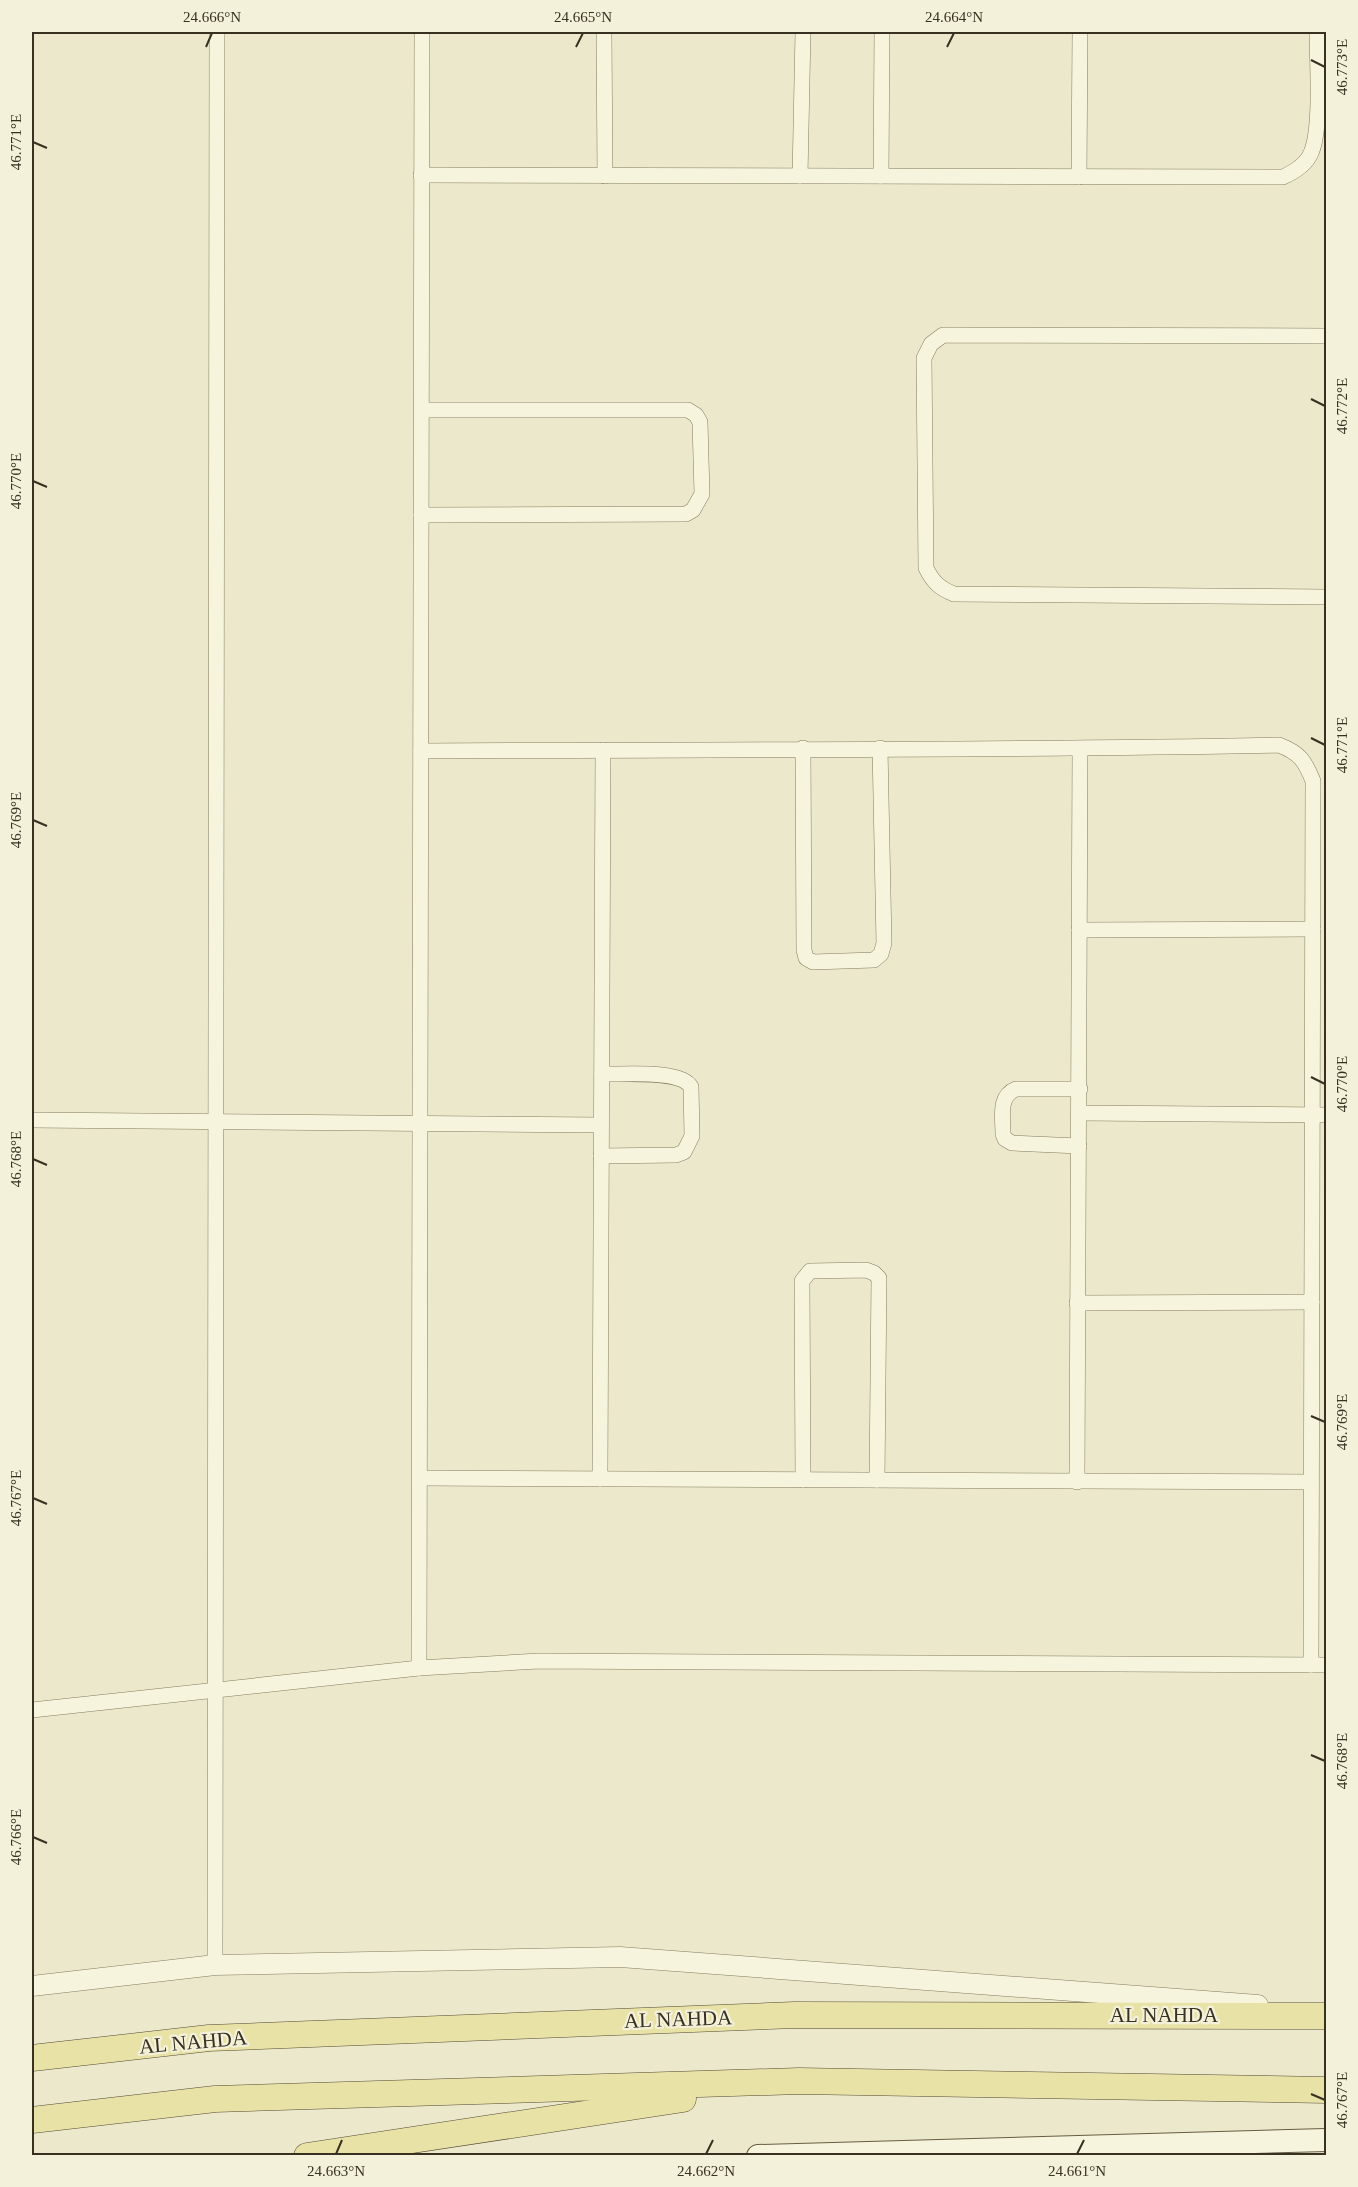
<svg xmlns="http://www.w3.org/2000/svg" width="1358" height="2187" font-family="'Times New Roman',serif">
<rect width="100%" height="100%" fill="#ebe8cb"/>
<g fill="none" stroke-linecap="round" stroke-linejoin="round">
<defs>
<g id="minor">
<path d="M 604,32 L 605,176"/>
<path d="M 421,175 L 1283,177 C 1294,172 1306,165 1311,153 C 1322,128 1317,61 1317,32"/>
<path d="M 800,176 L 803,32"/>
<path d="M 881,176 L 882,32"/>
<path d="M 1079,177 L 1080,32"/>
<path d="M 1326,336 L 943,335 L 931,344 L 924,358 L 926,568 C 933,582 939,588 954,594 L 1326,597"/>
<path d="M 421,515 L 686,514 L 693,510 L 702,494 L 700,422 L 696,415 L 688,410 L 422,410"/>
<path d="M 803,748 L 804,950 L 806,958 L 813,962 L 874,960 L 881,954 L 884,943 L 880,748"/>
<path d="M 421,751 C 707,749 993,751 1279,745 C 1300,753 1305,761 1313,781 L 1311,1665"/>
<path d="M 1079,930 L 1313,929"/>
<path d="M 1080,1113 L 1326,1115"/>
<path d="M 32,1120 L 601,1125"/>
<path d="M 1079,1146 L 1012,1143 L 1005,1139 L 1003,1134 C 1003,1117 998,1096 1016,1089 L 1080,1089"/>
<path d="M 601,1156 L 676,1155 L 684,1152 L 692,1136 L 691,1087 C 681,1069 622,1075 602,1074"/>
<path d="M 1077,1303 L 1312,1302"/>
<path d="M 420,1478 L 1311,1482"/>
<path d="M 600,1479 L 603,750"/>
<path d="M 803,1480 L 802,1281 L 810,1271 L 866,1270 L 874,1273 L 879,1278 L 877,1480"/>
<path d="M 1077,1482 L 1080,749"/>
<path d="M 419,1668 L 422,32"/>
<path d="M 32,1710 L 419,1668 L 539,1661 L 1326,1665"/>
<path d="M 215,1965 L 217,32"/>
</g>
<path id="tertiary" d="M 32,1986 L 215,1965 L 620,1957 L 1258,2005"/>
<path id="secondary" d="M 758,2156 L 1326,2140"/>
<g id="primary">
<path d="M 32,2058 L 209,2038 L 795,2015 L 1326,2016"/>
<path d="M 32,2120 L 215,2099 L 799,2081 L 1326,2090"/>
<path d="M 307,2156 L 683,2099"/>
</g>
</defs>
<use href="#minor" stroke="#867c60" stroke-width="16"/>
<use href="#tertiary" stroke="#867c60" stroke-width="21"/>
<use href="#secondary" stroke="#685d43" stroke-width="24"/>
<use href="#primary" stroke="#544a34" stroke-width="27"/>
<use href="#minor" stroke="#f6f4dd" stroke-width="15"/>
<use href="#tertiary" stroke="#f6f4dd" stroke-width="20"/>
<use href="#secondary" stroke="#f6f4dd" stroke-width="22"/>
<use href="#primary" stroke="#e9e2a7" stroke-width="26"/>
</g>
<path fill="none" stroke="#383122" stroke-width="2" d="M 206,47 L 212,33M 576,47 L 583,33M 947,47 L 954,33M 1311,60 L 1325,67M 33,142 L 47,148M 1311,399 L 1325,406M 33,481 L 47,487M 1311,738 L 1325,745M 33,820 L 47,826M 1311,1077 L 1325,1084M 33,1159 L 47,1165M 1311,1416 L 1325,1422M 33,1498 L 47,1504M 1311,1755 L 1325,1761M 33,1837 L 47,1843M 1311,2094 L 1325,2100M 336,2154 L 342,2140M 706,2154 L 713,2140M 1077,2154 L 1084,2140"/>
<g text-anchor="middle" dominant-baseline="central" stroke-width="4.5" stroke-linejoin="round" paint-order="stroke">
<g font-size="21" fill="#383122" stroke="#f3f1da">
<text x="1164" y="2015">AL NAHDA</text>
<text transform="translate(678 2019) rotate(-2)">AL NAHDA</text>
<text transform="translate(193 2042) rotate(-5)">AL NAHDA</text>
</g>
</g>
<rect width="1358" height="2187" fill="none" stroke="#f3f1da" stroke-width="66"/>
<rect x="33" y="33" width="1292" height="2121" fill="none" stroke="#383122" stroke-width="2"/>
<g font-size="15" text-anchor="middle" fill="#383122">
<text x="212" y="22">24.666°N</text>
<text x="583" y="22">24.665°N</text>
<text x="954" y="22">24.664°N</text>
<text transform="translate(1342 67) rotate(-90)" y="5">46.773°E</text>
<text transform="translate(16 142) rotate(-90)" y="5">46.771°E</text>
<text transform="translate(1342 406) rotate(-90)" y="5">46.772°E</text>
<text transform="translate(16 481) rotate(-90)" y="5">46.770°E</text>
<text transform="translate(1342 745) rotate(-90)" y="5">46.771°E</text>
<text transform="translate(16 820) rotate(-90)" y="5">46.769°E</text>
<text transform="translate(1342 1084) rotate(-90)" y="5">46.770°E</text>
<text transform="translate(16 1159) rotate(-90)" y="5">46.768°E</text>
<text transform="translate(1342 1422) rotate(-90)" y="5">46.769°E</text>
<text transform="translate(16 1498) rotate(-90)" y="5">46.767°E</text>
<text transform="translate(1342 1761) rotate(-90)" y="5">46.768°E</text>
<text transform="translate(16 1837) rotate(-90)" y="5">46.766°E</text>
<text transform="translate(1342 2100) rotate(-90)" y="5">46.767°E</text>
<text x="336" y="2176">24.663°N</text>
<text x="706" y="2176">24.662°N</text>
<text x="1077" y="2176">24.661°N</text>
</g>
</svg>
